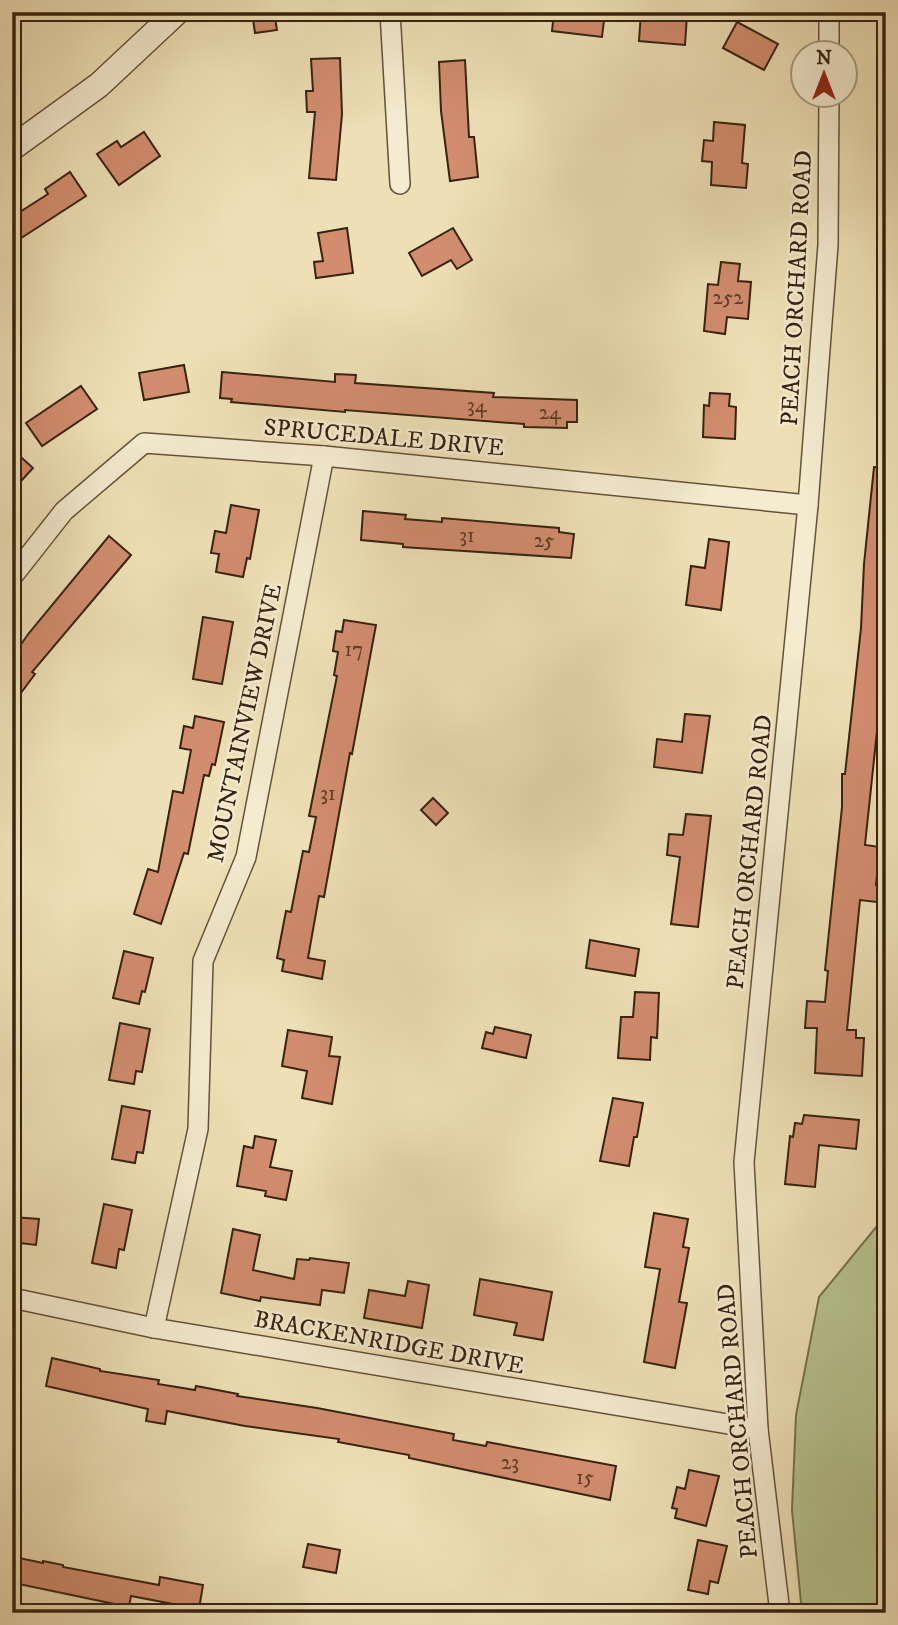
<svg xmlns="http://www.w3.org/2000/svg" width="898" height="1625" font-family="'IM FELL DW Pica',serif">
<rect width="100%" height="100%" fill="#eee0b6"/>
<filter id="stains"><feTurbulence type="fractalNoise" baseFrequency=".00286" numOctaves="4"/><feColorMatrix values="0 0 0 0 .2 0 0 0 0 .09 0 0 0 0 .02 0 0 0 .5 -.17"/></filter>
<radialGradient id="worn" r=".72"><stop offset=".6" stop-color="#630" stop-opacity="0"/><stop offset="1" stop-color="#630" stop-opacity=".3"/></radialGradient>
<path fill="#b6c390" stroke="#767250" stroke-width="2" d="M 886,1215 L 886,1613 L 802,1613 L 792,1510 L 796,1415 L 819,1297 Z"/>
<g fill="#d28d6f" stroke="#372210" stroke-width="2">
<path d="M 252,12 L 274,12 L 277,30 L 255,33 Z"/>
<path d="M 554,12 L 605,12 L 602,37 L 552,31 Z"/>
<path d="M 641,12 L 687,15 L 685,45 L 639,41 Z"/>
<path d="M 737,22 L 778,44 L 764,70 L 723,48 Z"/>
<path d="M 340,58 L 342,114 L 336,180 L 309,178 L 315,112 L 307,112 L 306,91 L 313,91 L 311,59 Z"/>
<path d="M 465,60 L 469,137 L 474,137 L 478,177 L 450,181 L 441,111 L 439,62 Z"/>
<path d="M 714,122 L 745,125 L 742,163 L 748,164 L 746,188 L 711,185 L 712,162 L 702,161 L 704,140 L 713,141 Z"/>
<path d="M 144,132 L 160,156 L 119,185 L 97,154 L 117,141 L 121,147 Z"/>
<path d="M 70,172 L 86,196 L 12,244 L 12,217 L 48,194 L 45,189 Z"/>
<path d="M 347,228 L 353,273 L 316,278 L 314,262 L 323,261 L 318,233 Z"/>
<path d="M 453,228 L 472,260 L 457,269 L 451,260 L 422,276 L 409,253 Z"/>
<path d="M 721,262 L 740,264 L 738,281 L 751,282 L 748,319 L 727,317 L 725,334 L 704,331 L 708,284 L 718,285 Z"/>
<path d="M 184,365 L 189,392 L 144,400 L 139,373 Z"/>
<path d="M 222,372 L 335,382 L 335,374 L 356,375 L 355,383 L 494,393 L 493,397 L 577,400 L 577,422 L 567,422 L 567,428 L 524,427 L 524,424 L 345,410 L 345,412 L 231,402 L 232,399 L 220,398 Z"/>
<path d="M 81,386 L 97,409 L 42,446 L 26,423 Z"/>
<path d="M 710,393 L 730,394 L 729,406 L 736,407 L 735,439 L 703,437 L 704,405 L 709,406 Z"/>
<path d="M 12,449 L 33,468 L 12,491 Z"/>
<path d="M 874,467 L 886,468 L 886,646 L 865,845 L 880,847 L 876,885 L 886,886 L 886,891 L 885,903 L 860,900 L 847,1030 L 856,1030 L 856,1038 L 864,1038 L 862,1076 L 815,1073 L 817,1028 L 805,1028 L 807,1001 L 825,1002 L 828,971 L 825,970 L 842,807 L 842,774 L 845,774 L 861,628 L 864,564 Z"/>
<path d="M 231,505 L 259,510 L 250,559 L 247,558 L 243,577 L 216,572 L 219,554 L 211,553 L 215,531 L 226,533 Z"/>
<path d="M 363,511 L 406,515 L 405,519 L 442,522 L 442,518 L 559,528 L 559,532 L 574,534 L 571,558 L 403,547 L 403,544 L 361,540 Z"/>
<path d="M 109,536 L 131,555 L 32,672 L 35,674 L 12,705 L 12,657 L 29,633 Z"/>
<path d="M 709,539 L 729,542 L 721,610 L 686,605 L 691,566 L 705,568 Z"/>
<path d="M 203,617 L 233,622 L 222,684 L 193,679 Z"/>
<path d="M 344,620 L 376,625 L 352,754 L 350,753 L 324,897 L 319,896 L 308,958 L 325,961 L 322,979 L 282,971 L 284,960 L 277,958 L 286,911 L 291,912 L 303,851 L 309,852 L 316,817 L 309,816 L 337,676 L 334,675 L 338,652 L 333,651 L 336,631 L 342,632 Z"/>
<path d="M 685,714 L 710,716 L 702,773 L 654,767 L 657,739 L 682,742 Z"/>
<path d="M 195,716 L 224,722 L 215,765 L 212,764 L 209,776 L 204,775 L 188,854 L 184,853 L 161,924 L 134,914 L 148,869 L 158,872 L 173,791 L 183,793 L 191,750 L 180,748 L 184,726 L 193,728 Z"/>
<path d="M 433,798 L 448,813 L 436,825 L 421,810 Z"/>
<path d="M 686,814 L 711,816 L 698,927 L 671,924 L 680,857 L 667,855 L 669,834 L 683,835 Z"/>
<path d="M 590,940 L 639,949 L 635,976 L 586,968 Z"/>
<path d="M 124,951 L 153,958 L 145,992 L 142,991 L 139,1004 L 113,998 Z"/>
<path d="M 635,992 L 659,993 L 657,1038 L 651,1037 L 650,1060 L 618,1058 L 621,1017 L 633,1017 Z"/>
<path d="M 120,1023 L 150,1029 L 142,1072 L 136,1071 L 134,1084 L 109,1080 Z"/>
<path d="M 495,1027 L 531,1035 L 526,1058 L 482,1048 L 486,1032 L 493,1034 Z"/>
<path d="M 288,1030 L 332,1037 L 329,1056 L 340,1057 L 332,1104 L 302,1098 L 307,1071 L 282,1066 Z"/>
<path d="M 613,1098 L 643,1103 L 637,1137 L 634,1137 L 629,1166 L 600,1161 Z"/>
<path d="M 122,1106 L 150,1111 L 143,1153 L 137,1152 L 135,1163 L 112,1159 Z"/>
<path d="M 804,1115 L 859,1120 L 856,1149 L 819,1145 L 815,1187 L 785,1184 L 790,1136 L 793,1137 L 795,1123 L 802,1124 Z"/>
<path d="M 255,1136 L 276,1140 L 270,1167 L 292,1171 L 286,1200 L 265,1196 L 266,1191 L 237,1186 L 244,1146 L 253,1148 Z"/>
<path d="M 104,1204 L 132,1210 L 124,1250 L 119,1249 L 116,1268 L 92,1263 Z"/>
<path d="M 654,1213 L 688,1219 L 683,1247 L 689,1248 L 679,1302 L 687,1303 L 675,1368 L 644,1362 L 660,1269 L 645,1267 Z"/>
<path d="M 12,1217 L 39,1219 L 36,1245 L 12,1242 Z"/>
<path d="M 233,1229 L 260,1235 L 253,1270 L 294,1279 L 297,1259 L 309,1260 L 310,1258 L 349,1263 L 344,1293 L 322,1290 L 320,1305 L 261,1297 L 260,1301 L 221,1293 Z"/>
<path d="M 480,1279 L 552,1292 L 543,1340 L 514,1335 L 517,1323 L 474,1315 Z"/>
<path d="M 408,1281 L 429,1285 L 422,1328 L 364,1318 L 369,1290 L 405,1296 Z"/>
<path d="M 52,1358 L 100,1369 L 100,1371 L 159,1380 L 158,1384 L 195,1390 L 196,1386 L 238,1394 L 237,1396 L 317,1408 L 454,1434 L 453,1440 L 486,1446 L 487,1442 L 616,1466 L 610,1500 L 409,1458 L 409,1455 L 338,1442 L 339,1439 L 245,1426 L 167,1411 L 165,1424 L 146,1421 L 148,1409 L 46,1386 Z"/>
<path d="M 689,1470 L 719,1476 L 706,1526 L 675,1518 L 677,1509 L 672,1508 L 677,1487 L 685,1489 Z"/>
<path d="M 698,1540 L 727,1546 L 718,1583 L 710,1581 L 708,1594 L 688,1590 Z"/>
<path d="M 308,1544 L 340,1550 L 336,1573 L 303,1567 Z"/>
<path d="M 19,1558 L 43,1563 L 43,1561 L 63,1565 L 63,1567 L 159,1585 L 160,1577 L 203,1585 L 199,1609 L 131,1596 L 129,1607 L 14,1583 Z"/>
</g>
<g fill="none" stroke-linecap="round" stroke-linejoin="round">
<defs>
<g id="minor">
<path d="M 390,12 L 400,184"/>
<path d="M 829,52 L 829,12"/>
<path d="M 12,577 L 64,511 L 144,443 L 324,456 L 808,505"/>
<path d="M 12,1298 L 154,1328 L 758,1429"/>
<path d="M 154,1328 L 198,1129 L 203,961 L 246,857 L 324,456"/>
<path d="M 780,1613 L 758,1429 L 744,1162 L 808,505 L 828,245 L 829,94"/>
</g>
<path id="tertiary" d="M 12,148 L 99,85 L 177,12"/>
</defs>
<use href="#minor" stroke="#65523a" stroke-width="22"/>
<use href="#tertiary" stroke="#65523a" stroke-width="27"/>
<use href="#minor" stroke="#f4ebd0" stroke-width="19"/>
<use href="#tertiary" stroke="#f4ebd0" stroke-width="24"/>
</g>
<g text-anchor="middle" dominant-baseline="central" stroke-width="5" stroke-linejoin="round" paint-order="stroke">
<g font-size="21" fill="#5e3d28">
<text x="728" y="298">252</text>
<text x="477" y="406">34</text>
<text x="550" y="413">24</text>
<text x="467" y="536">31</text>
<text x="544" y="541">25</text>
<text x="354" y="650">17</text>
<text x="328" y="794">31</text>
<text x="510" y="1463">23</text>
<text x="585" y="1478">15</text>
</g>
<g font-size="24" fill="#372210" stroke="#f4ebd0">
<text transform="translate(797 288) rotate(-87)">PEACH ORCHARD ROAD</text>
<text transform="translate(384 438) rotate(5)">SPRUCEDALE DRIVE</text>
<text transform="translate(245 723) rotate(-78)">MOUNTAINVIEW DRIVE</text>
<text transform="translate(750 852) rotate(-84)">PEACH ORCHARD ROAD</text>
<text transform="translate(389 1343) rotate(10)">BRACKENRIDGE DRIVE</text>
<text transform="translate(738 1421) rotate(-95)">PEACH ORCHARD ROAD</text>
</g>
</g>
<rect width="898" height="1625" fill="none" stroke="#eee0b6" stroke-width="42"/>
<rect x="14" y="14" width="870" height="1597" fill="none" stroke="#372210" stroke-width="3.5"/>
<rect x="21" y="21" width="856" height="1583" fill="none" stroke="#372210" stroke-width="2"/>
<g transform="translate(824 74)"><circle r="33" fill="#f4ebd0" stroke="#a89b83" stroke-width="2"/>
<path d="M0-5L12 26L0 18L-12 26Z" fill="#8f2418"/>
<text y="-10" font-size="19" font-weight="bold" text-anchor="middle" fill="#372210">N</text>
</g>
<rect width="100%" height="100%" filter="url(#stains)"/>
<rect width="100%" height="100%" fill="url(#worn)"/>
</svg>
